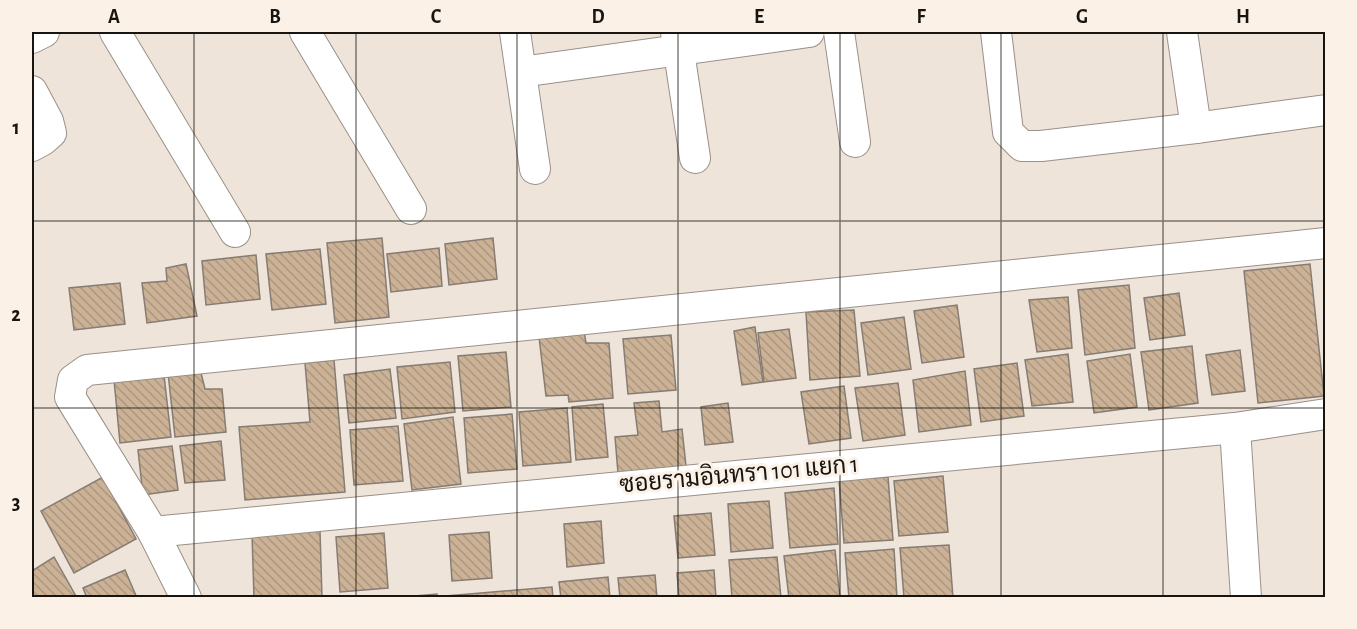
<svg xmlns="http://www.w3.org/2000/svg" width="1357" height="629" font-family="'Alegreya Sans',Sarabun,sans-serif">
<defs>
<pattern id="building-back-hatch" width="6" height="6" patternUnits="userSpaceOnUse" patternTransform="scale(1.5)"><rect width="6" height="6" fill="#cbb195"/><path d="M-1 5l2 2M0 0l6 6M5-1l2 2" fill="none" stroke="#ae977f"/></pattern>
</defs>
<rect width="100%" height="100%" fill="#eee4d9"/>
<g fill="url(#building-back-hatch)" stroke="#857c73" stroke-width="1.5">
<path d="M 382,238 L 389,317 L 335,323 L 327,243 Z"/>
<path d="M 493,238 L 497,279 L 449,285 L 445,244 Z"/>
<path d="M 439,248 L 442,286 L 391,292 L 387,254 Z"/>
<path d="M 320,249 L 326,304 L 272,310 L 266,254 Z"/>
<path d="M 256,255 L 260,299 L 206,305 L 202,261 Z"/>
<path d="M 186,264 L 197,316 L 147,323 L 142,283 L 167,281 L 166,268 Z"/>
<path d="M 1310,264 L 1324,396 L 1258,403 L 1244,271 Z"/>
<path d="M 120,283 L 125,324 L 74,330 L 69,288 Z"/>
<path d="M 1129,285 L 1135,348 L 1085,355 L 1078,290 Z"/>
<path d="M 1179,293 L 1185,335 L 1150,340 L 1144,298 Z"/>
<path d="M 1068,297 L 1072,348 L 1037,352 L 1029,300 Z"/>
<path d="M 957,305 L 964,357 L 922,363 L 914,311 Z"/>
<path d="M 854,310 L 860,376 L 810,380 L 806,312 Z"/>
<path d="M 904,317 L 911,369 L 868,375 L 861,323 Z"/>
<path d="M 755,327 L 763,382 L 742,385 L 734,331 Z"/>
<path d="M 789,329 L 796,378 L 764,382 L 758,333 Z"/>
<path d="M 584,331 L 586,343 L 609,343 L 613,398 L 569,402 L 568,395 L 546,396 L 539,337 Z"/>
<path d="M 671,335 L 676,390 L 628,394 L 623,339 Z"/>
<path d="M 1192,346 L 1198,403 L 1149,410 L 1141,352 Z"/>
<path d="M 1240,350 L 1245,391 L 1212,395 L 1206,355 Z"/>
<path d="M 506,352 L 511,407 L 463,411 L 458,356 Z"/>
<path d="M 1068,354 L 1073,402 L 1032,406 L 1025,360 Z"/>
<path d="M 1130,354 L 1137,407 L 1094,413 L 1087,361 Z"/>
<path d="M 334,360 L 345,492 L 245,500 L 239,427 L 310,422 L 305,363 Z"/>
<path d="M 450,362 L 455,412 L 402,419 L 397,367 Z"/>
<path d="M 1017,363 L 1024,416 L 981,422 L 974,369 Z"/>
<path d="M 200,369 L 205,389 L 222,389 L 226,432 L 175,437 L 168,373 Z"/>
<path d="M 390,369 L 396,418 L 349,423 L 344,375 Z"/>
<path d="M 965,371 L 971,425 L 919,432 L 913,380 Z"/>
<path d="M 164,375 L 171,437 L 120,443 L 114,380 Z"/>
<path d="M 898,383 L 905,435 L 863,441 L 855,388 Z"/>
<path d="M 844,386 L 851,438 L 809,444 L 801,392 Z"/>
<path d="M 659,401 L 662,432 L 682,429 L 686,466 L 618,473 L 615,437 L 638,435 L 634,403 Z"/>
<path d="M 728,403 L 733,442 L 705,445 L 701,407 Z"/>
<path d="M 603,404 L 608,457 L 576,460 L 572,407 Z"/>
<path d="M 567,408 L 571,462 L 523,466 L 519,412 Z"/>
<path d="M 512,414 L 517,469 L 468,473 L 464,418 Z"/>
<path d="M 453,417 L 461,484 L 412,490 L 404,424 Z"/>
<path d="M 398,426 L 403,481 L 354,485 L 350,430 Z"/>
<path d="M 221,441 L 225,480 L 185,483 L 180,446 Z"/>
<path d="M 172,446 L 178,490 L 143,495 L 138,450 Z"/>
<path d="M 943,476 L 948,532 L 899,536 L 894,481 Z"/>
<path d="M 103,477 L 136,539 L 74,573 L 41,511 Z"/>
<path d="M 888,477 L 893,540 L 844,543 L 839,480 Z"/>
<path d="M 834,488 L 838,544 L 790,548 L 785,493 Z"/>
<path d="M 769,501 L 773,548 L 731,552 L 728,504 Z"/>
<path d="M 711,513 L 715,555 L 678,558 L 674,516 Z"/>
<path d="M 601,521 L 604,563 L 567,567 L 564,524 Z"/>
<path d="M 320,531 L 322,598 L 254,598 L 252,534 Z"/>
<path d="M 489,532 L 492,578 L 452,581 L 449,535 Z"/>
<path d="M 384,533 L 388,588 L 340,592 L 336,537 Z"/>
<path d="M 949,545 L 953,598 L 904,598 L 900,548 Z"/>
<path d="M 894,549 L 897,598 L 849,598 L 845,553 Z"/>
<path d="M 835,550 L 840,598 L 789,598 L 784,556 Z"/>
<path d="M 54,557 L 77,598 L 32,598 L 32,571 Z"/>
<path d="M 777,557 L 781,598 L 732,598 L 729,560 Z"/>
<path d="M 125,570 L 137,598 L 87,598 L 83,588 Z"/>
<path d="M 714,570 L 716,598 L 679,598 L 677,573 Z"/>
<path d="M 655,575 L 657,598 L 620,598 L 618,578 Z"/>
<path d="M 608,577 L 610,598 L 561,598 L 559,582 Z"/>
<path d="M 552,587 L 553,598 L 446,598 L 446,596 Z"/>
<path d="M 437,594 L 437,598 L 392,598 Z"/>
</g>
<g fill="none" stroke-linecap="round" stroke-linejoin="round">
<defs>
<g id="street">
<path d="M 115,32 L 235,232"/>
<path d="M 305,32 L 411,209"/>
<path d="M 515,32 L 535,169"/>
<path d="M 676,32 L 695,158"/>
<path d="M 839,32 L 855,142"/>
<path d="M 996,32 L 1008,132 L 1022,146 L 1041,146 L 1196,128 L 1326,110"/>
<path d="M 1182,32 L 1196,128"/>
<path d="M 32,38 L 44,32"/>
<path d="M 521,72 L 809,32"/>
<path d="M 32,91 L 48,121 L 51,133 L 43,140 L 32,146"/>
<path d="M 1235,428 L 1246,598"/>
<path d="M 153,532 L 1235,428 L 1326,414"/>
<path d="M 186,598 L 153,532 L 70,397 L 73,380 L 87,370 L 1326,243"/>
</g>
</defs>
<use href="#street" stroke="#9a9087" stroke-width="32"/>
<use href="#street" stroke="#fff" stroke-width="30"/>
</g>
<path fill="none" stroke="#181511" stroke-width="1.5" stroke-opacity="0.55" d="M 194,32 L 194,598M 356,32 L 356,598M 517,32 L 517,598M 678,32 L 678,598M 840,32 L 840,598M 1001,32 L 1001,598M 1163,32 L 1163,598M 32,221 L 1326,221M 32,408 L 1326,408"/>
<g text-anchor="middle" dominant-baseline="central" stroke-width="6" stroke-linejoin="round" paint-order="stroke">
<g font-size="24" fill="#181511" stroke="#fbf1e6">
<text transform="translate(739 475) rotate(-5)">ซอยรามอินทรา 101 แยก 1</text>
</g>
</g>
<rect width="1357" height="629" fill="none" stroke="#fbf1e6" stroke-width="66"/>
<rect x="33" y="33" width="1291" height="563" fill="none" stroke="#181511" stroke-width="2"/>
<g font-size="20" text-anchor="middle" font-weight="bold" fill="#181511">
<text x="114" y="23">A</text>
<text x="275" y="23">B</text>
<text x="436" y="23">C</text>
<text x="598" y="23">D</text>
<text x="759" y="23">E</text>
<text x="921" y="23">F</text>
<text x="1082" y="23">G</text>
<text x="1243" y="23">H</text>
<text x="16" y="134">1</text>
<text x="16" y="321">2</text>
<text x="16" y="509">3</text>
</g>
</svg>
